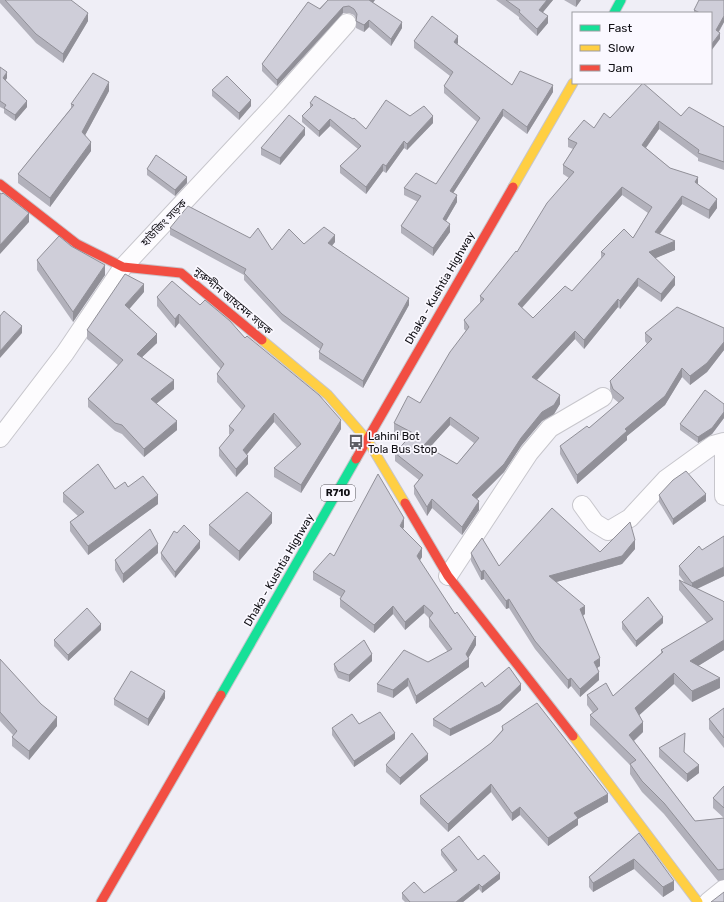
<svg xmlns="http://www.w3.org/2000/svg" width="724" height="902" font-family="Rubik,'Noto Sans Bengali',sans-serif">
<rect width="100%" height="100%" fill="#efeef6"/>
<g fill="none" stroke-linecap="round" stroke-linejoin="round">
<defs>
<g id="street">
<path d="M 0,438 L 65,353 L 123,267 L 277,102 L 347,23"/>
<path d="M 724,452 L 724,496"/>
<path d="M 582,505 L 595,523 L 608,531 L 630,518 L 666,479 L 713,445 L 724,442"/>
<path d="M 448,576 L 529,453 L 550,428 L 603,397"/>
<path d="M 708,902 L 724,889"/>
</g>
<g id="fast">
<path d="M 614,13 L 621,0"/>
<path d="M 221,695 L 356,459"/>
</g>
<g id="slow">
<path d="M 513,187 L 573,83"/>
<path d="M 262,340 L 328,395 L 368,441 L 405,503"/>
<path d="M 573,736 L 698,902"/>
</g>
<g id="jam">
<path d="M 0,184 L 77,244 L 123,267 L 181,273 L 262,340"/>
<path d="M 356,459 L 513,187"/>
<path d="M 405,503 L 448,576 L 573,736"/>
<path d="M 101,902 L 221,695"/>
</g>
</defs>
<use href="#street" stroke="#c7c6cc" stroke-width="20"/>
<use href="#fast" stroke="#c7c6cc" stroke-width="11"/>
<use href="#slow" stroke="#c7c6cc" stroke-width="11"/>
<use href="#jam" stroke="#c7c6cc" stroke-width="11"/>
<use href="#street" stroke="#fdfcfe" stroke-width="18"/>
<use href="#fast" stroke="#16e098" stroke-width="9"/>
<use href="#slow" stroke="#ffcf43" stroke-width="9"/>
<use href="#jam" stroke="#f24e42" stroke-width="9"/>
</g>
<g fill="#b2b1bb" fill-rule="evenodd">
<path d="M 0,0 L 71,0 L 88,21 L 63,63 L 36,43 L 0,3 Z"/>
<path d="M 328,0 L 375,0 L 373,3 L 402,28 L 391,46 L 369,27 L 364,32 L 356,28 L 356,19 L 354,15 L 349,13 L 343,13 L 277,86 L 262,71 L 262,64 Z"/>
<path d="M 496,0 L 553,0 L 543,12 L 548,23 L 537,36 L 519,19 L 519,17 Z"/>
<path d="M 564,0 L 581,0 L 576,7 Z"/>
<path d="M 724,0 L 724,22 L 719,32 L 720,39 L 711,13 L 694,13 L 694,10 Z"/>
<path d="M 414,41 L 458,43 L 457,44 L 512,85 L 553,92 L 527,134 L 503,116 L 453,193 L 457,202 L 446,221 L 450,232 L 433,256 L 401,233 L 401,226 L 418,202 L 404,195 L 404,188 L 436,184 L 477,122 L 444,93 L 444,86 L 450,76 L 414,48 Z"/>
<path d="M 0,67 L 7,78 L 5,81 L 27,107 L 15,121 L 4,113 L 4,109 L 0,107 Z"/>
<path d="M 212,90 L 251,106 L 239,120 L 212,96 Z"/>
<path d="M 109,91 L 85,135 L 91,151 L 50,207 L 18,183 L 18,174 L 71,108 L 71,104 Z"/>
<path d="M 310,103 L 366,129 L 410,116 L 433,123 L 407,150 L 404,148 L 386,173 L 383,171 L 366,194 L 340,173 L 340,166 L 358,149 L 330,126 L 319,137 L 302,122 L 302,116 L 310,108 Z"/>
<path d="M 681,116 L 724,127 L 724,126 L 724,170 L 698,161 L 698,158 L 659,129 L 646,148 L 670,168 L 698,184 L 717,208 L 709,219 L 682,204 L 660,234 L 675,250 L 655,258 L 675,285 L 661,302 L 638,286 L 620,309 L 618,307 L 584,349 L 575,339 L 537,380 L 560,404 L 554,414 L 542,421 L 521,446 L 504,472 L 477,499 L 479,510 L 462,535 L 432,508 L 427,516 L 414,494 L 414,486 L 419,480 L 395,461 L 395,453 L 407,439 L 394,432 L 394,423 L 420,403 L 466,331 L 464,329 L 464,320 L 480,303 L 480,296 L 517,252 L 569,178 L 563,174 L 563,165 L 573,149 L 568,147 L 568,139 L 594,128 L 610,118 ZM 622,195 L 648,213 L 633,238 L 601,252 L 601,259 L 572,291 L 533,318 L 522,308 ZM 450,425 L 474,443 L 457,464 L 429,448 Z"/>
<path d="M 305,135 L 280,165 L 261,155 L 261,148 Z"/>
<path d="M 147,169 L 187,183 L 175,196 L 147,175 Z"/>
<path d="M 170,228 L 272,250 L 304,244 L 335,242 L 332,246 L 409,305 L 363,388 L 319,359 L 319,352 L 320,349 L 282,321 L 244,280 L 244,275 L 170,235 Z"/>
<path d="M 37,260 L 105,275 L 73,322 L 37,270 Z"/>
<path d="M 144,292 L 129,309 L 157,343 L 142,357 L 174,389 L 156,404 L 177,430 L 144,457 L 122,434 L 115,431 L 88,407 L 88,399 L 118,365 L 87,339 L 87,330 Z"/>
<path d="M 157,297 L 200,305 L 245,338 L 341,429 L 301,493 L 274,477 L 274,468 L 297,448 L 274,422 L 247,454 L 248,464 L 236,477 L 219,456 L 219,448 L 230,435 L 229,434 L 229,426 L 242,410 L 217,382 L 217,374 L 221,369 L 179,323 L 175,328 L 157,306 Z"/>
<path d="M 724,328 L 724,350 L 707,372 L 690,385 L 682,377 L 665,405 L 627,436 L 627,440 L 577,484 L 560,454 L 560,446 L 589,428 L 619,403 L 613,398 L 610,389 L 610,381 L 647,344 L 645,341 L 645,333 Z"/>
<path d="M 724,404 L 724,418 L 712,434 L 698,443 L 680,430 L 680,424 Z"/>
<path d="M 128,487 L 158,504 L 88,555 L 70,531 L 70,522 L 78,516 L 63,502 L 63,493 L 115,489 Z"/>
<path d="M 659,495 L 706,501 L 673,525 L 659,502 Z"/>
<path d="M 272,523 L 239,561 L 209,535 L 209,525 Z"/>
<path d="M 404,527 L 403,529 L 422,557 L 419,561 L 455,614 L 476,645 L 468,658 L 469,667 L 416,704 L 408,686 L 393,698 L 377,692 L 377,684 L 428,662 L 448,652 L 429,627 L 429,618 L 424,613 L 405,630 L 393,614 L 374,633 L 340,607 L 340,599 L 341,597 L 313,580 L 313,572 L 334,556 Z"/>
<path d="M 177,533 L 200,548 L 175,578 L 161,559 L 161,553 Z"/>
<path d="M 724,536 L 724,576 L 697,589 L 724,602 L 724,650 L 698,666 L 720,688 L 692,702 L 674,684 L 639,715 L 643,732 L 634,741 L 695,821 L 724,818 L 713,808 L 713,798 L 724,786 L 724,880 L 718,881 L 664,814 L 642,792 L 630,774 L 630,765 L 590,725 L 590,715 L 593,713 L 587,705 L 587,695 L 613,696 L 661,653 L 661,650 L 707,623 L 679,590 L 679,580 L 685,583 L 679,575 L 679,566 Z"/>
<path d="M 635,549 L 622,564 L 556,582 L 585,614 L 583,616 L 600,666 L 597,668 L 599,680 L 580,697 L 571,686 L 568,689 L 535,649 L 509,608 L 506,609 L 484,579 L 481,580 L 471,561 L 471,553 L 499,566 L 600,552 Z"/>
<path d="M 158,553 L 123,583 L 115,570 L 115,560 Z"/>
<path d="M 622,622 L 663,623 L 636,647 L 622,629 Z"/>
<path d="M 101,630 L 68,661 L 54,646 L 54,640 Z"/>
<path d="M 0,659 L 57,726 L 29,760 L 12,746 L 12,737 L 13,735 L 0,721 Z"/>
<path d="M 372,661 L 349,682 L 338,678 L 334,670 L 334,664 Z"/>
<path d="M 485,687 L 521,690 L 500,711 L 450,736 L 433,726 L 433,719 Z"/>
<path d="M 165,698 L 148,726 L 114,705 L 114,699 Z"/>
<path d="M 724,708 L 724,748 L 709,729 L 709,719 Z"/>
<path d="M 359,724 L 395,739 L 354,767 L 332,735 L 332,728 Z"/>
<path d="M 502,726 L 608,802 L 578,819 L 578,825 L 548,846 L 520,815 L 512,821 L 491,792 L 448,832 L 420,804 L 420,796 L 491,743 L 502,730 Z"/>
<path d="M 659,748 L 699,773 L 687,782 L 659,757 Z"/>
<path d="M 428,760 L 400,785 L 386,772 L 386,765 Z"/>
<path d="M 639,833 L 674,890 L 663,897 L 634,869 L 593,892 L 589,887 L 589,877 Z"/>
<path d="M 441,850 L 478,860 L 500,879 L 482,893 L 479,889 L 463,902 L 405,902 L 402,899 L 402,893 L 424,893 L 454,872 L 441,855 Z"/>
</g>
<g fill="#919098">
<path d="M 369,0 L 375,0 L 369,7 Z"/>
<path d="M 547,0 L 553,0 L 539,17 L 539,10 Z"/>
<path d="M 576,0 L 581,0 L 576,7 Z"/>
<path d="M 343,7 L 343,13 L 277,86 L 277,80 Z"/>
<path d="M 88,13 L 88,21 L 63,63 L 63,54 Z"/>
<path d="M 548,16 L 548,23 L 537,36 L 537,29 Z"/>
<path d="M 724,16 L 724,22 L 716,36 L 716,30 Z"/>
<path d="M 369,20 L 369,27 L 364,32 L 364,25 Z"/>
<path d="M 402,22 L 402,28 L 391,46 L 391,39 Z"/>
<path d="M 720,33 L 720,39 L 711,51 L 711,45 Z"/>
<path d="M 458,36 L 458,43 L 454,49 L 454,42 Z"/>
<path d="M 7,72 L 7,78 L 3,84 L 3,78 Z"/>
<path d="M 109,82 L 109,91 L 82,141 L 82,132 Z"/>
<path d="M 553,85 L 553,92 L 527,134 L 527,127 Z"/>
<path d="M 251,100 L 251,106 L 239,120 L 239,113 Z"/>
<path d="M 27,101 L 27,107 L 15,121 L 15,115 Z"/>
<path d="M 503,109 L 503,116 L 450,198 L 450,191 Z"/>
<path d="M 433,116 L 433,123 L 407,150 L 407,144 Z"/>
<path d="M 330,119 L 330,126 L 319,137 L 319,131 Z"/>
<path d="M 659,121 L 659,129 L 642,153 L 642,145 Z"/>
<path d="M 305,128 L 305,135 L 280,165 L 280,158 Z"/>
<path d="M 404,141 L 404,148 L 386,173 L 386,166 Z"/>
<path d="M 91,142 L 91,151 L 50,207 L 50,198 Z"/>
<path d="M 383,164 L 383,171 L 366,194 L 366,187 Z"/>
<path d="M 187,177 L 187,183 L 175,196 L 175,190 Z"/>
<path d="M 698,177 L 698,186 L 695,182 Z"/>
<path d="M 622,187 L 622,195 L 518,312 L 518,304 Z"/>
<path d="M 457,195 L 457,202 L 443,226 L 443,219 Z"/>
<path d="M 682,196 L 682,204 L 655,240 L 655,232 Z"/>
<path d="M 717,199 L 717,208 L 709,219 L 709,210 Z"/>
<path d="M 29,213 L 29,222 L 0,254 L 0,245 Z"/>
<path d="M 450,224 L 450,232 L 433,256 L 433,248 Z"/>
<path d="M 335,235 L 335,242 L 328,250 L 328,243 Z"/>
<path d="M 675,241 L 675,250 L 649,261 L 649,252 Z"/>
<path d="M 105,265 L 105,275 L 73,322 L 73,312 Z"/>
<path d="M 675,277 L 675,285 L 661,302 L 661,294 Z"/>
<path d="M 638,278 L 638,286 L 620,309 L 620,301 Z"/>
<path d="M 144,284 L 144,292 L 125,314 L 125,305 Z"/>
<path d="M 409,298 L 409,305 L 363,388 L 363,381 Z"/>
<path d="M 618,299 L 618,307 L 584,349 L 584,340 Z"/>
<path d="M 179,314 L 179,323 L 175,328 L 175,319 Z"/>
<path d="M 22,326 L 22,333 L 0,358 L 0,351 Z"/>
<path d="M 575,331 L 575,339 L 532,385 L 532,377 Z"/>
<path d="M 157,334 L 157,343 L 137,362 L 137,354 Z"/>
<path d="M 724,342 L 724,350 L 707,372 L 690,385 L 690,376 Z"/>
<path d="M 682,368 L 682,377 L 665,405 L 627,436 L 627,440 L 577,484 L 577,475 L 625,429 Z"/>
<path d="M 174,380 L 174,389 L 151,408 L 151,399 Z"/>
<path d="M 560,395 L 560,404 L 554,414 L 542,421 L 521,446 L 504,472 L 472,504 L 472,495 L 542,412 Z"/>
<path d="M 724,412 L 724,418 L 712,434 L 698,443 L 698,437 Z"/>
<path d="M 274,413 L 274,422 L 243,459 L 243,450 Z"/>
<path d="M 450,417 L 450,425 L 424,454 L 424,445 Z"/>
<path d="M 341,420 L 341,429 L 301,493 L 301,485 Z"/>
<path d="M 177,421 L 177,430 L 144,457 L 144,449 Z"/>
<path d="M 248,456 L 248,464 L 236,477 L 236,469 Z"/>
<path d="M 706,494 L 706,501 L 673,525 L 673,519 Z"/>
<path d="M 158,495 L 158,504 L 88,555 L 88,546 Z"/>
<path d="M 432,499 L 432,508 L 427,516 L 427,507 Z"/>
<path d="M 479,501 L 479,510 L 462,535 L 462,527 Z"/>
<path d="M 272,513 L 272,523 L 239,561 L 239,551 Z"/>
<path d="M 404,518 L 404,527 L 400,534 L 400,526 Z"/>
<path d="M 635,540 L 635,549 L 622,564 L 549,584 L 549,576 Z"/>
<path d="M 200,541 L 200,548 L 175,578 L 175,572 Z"/>
<path d="M 158,544 L 158,553 L 123,583 L 123,574 Z"/>
<path d="M 422,548 L 422,557 L 417,565 L 417,556 Z"/>
<path d="M 724,567 L 724,576 L 692,591 L 692,583 Z"/>
<path d="M 484,570 L 484,579 L 481,580 L 481,572 Z"/>
<path d="M 509,599 L 509,608 L 506,609 L 506,601 Z"/>
<path d="M 424,605 L 424,613 L 405,630 L 405,622 Z"/>
<path d="M 393,606 L 393,614 L 374,633 L 374,625 Z"/>
<path d="M 585,606 L 585,614 L 580,617 L 580,609 Z"/>
<path d="M 663,617 L 663,623 L 636,647 L 636,641 Z"/>
<path d="M 101,624 L 101,630 L 68,661 L 68,655 Z"/>
<path d="M 476,636 L 476,645 L 467,660 L 469,659 L 469,667 L 416,704 L 416,696 L 466,654 Z"/>
<path d="M 724,640 L 724,650 L 690,671 L 690,661 Z"/>
<path d="M 372,654 L 372,661 L 349,682 L 349,675 Z"/>
<path d="M 600,658 L 600,666 L 594,670 L 594,662 Z"/>
<path d="M 599,672 L 599,680 L 580,697 L 580,689 Z"/>
<path d="M 674,673 L 674,684 L 635,719 L 635,708 Z"/>
<path d="M 408,678 L 408,686 L 393,698 L 393,690 Z"/>
<path d="M 571,678 L 571,686 L 568,689 L 568,680 Z"/>
<path d="M 720,678 L 720,688 L 692,702 L 692,691 Z"/>
<path d="M 521,684 L 521,690 L 500,711 L 450,736 L 450,729 Z"/>
<path d="M 165,691 L 165,698 L 148,726 L 148,719 Z"/>
<path d="M 57,717 L 57,726 L 29,760 L 29,751 Z"/>
<path d="M 643,722 L 643,732 L 629,745 L 629,735 Z"/>
<path d="M 395,733 L 395,739 L 354,767 L 354,761 Z"/>
<path d="M 428,754 L 428,760 L 400,785 L 400,778 Z"/>
<path d="M 699,765 L 699,773 L 687,782 L 687,774 Z"/>
<path d="M 491,784 L 491,792 L 448,832 L 448,824 Z"/>
<path d="M 608,794 L 608,802 L 578,819 L 578,825 L 548,846 L 548,838 L 574,813 Z"/>
<path d="M 520,807 L 520,815 L 512,821 L 512,813 Z"/>
<path d="M 634,859 L 634,869 L 593,892 L 593,883 Z"/>
<path d="M 500,873 L 500,879 L 482,893 L 482,887 Z"/>
<path d="M 674,881 L 674,890 L 663,897 L 663,887 Z"/>
<path d="M 479,884 L 479,889 L 463,902 L 456,902 Z"/>
</g>
<g fill="#cfced9" stroke="#919098" fill-rule="evenodd">
<path d="M 5,0 L 71,0 L 88,13 L 63,54 L 36,34 Z"/>
<path d="M 328,0 L 369,0 L 402,22 L 391,39 L 369,20 L 364,25 L 356,21 L 357,14 L 354,9 L 349,6 L 343,7 L 277,80 L 262,64 L 308,2 L 320,9 Z"/>
<path d="M 506,0 L 547,0 L 539,10 L 548,16 L 537,29 L 519,12 L 520,10 Z"/>
<path d="M 699,0 L 724,0 L 724,16 L 716,30 L 720,33 L 711,45 L 711,13 L 700,13 L 694,10 Z"/>
<path d="M 432,16 L 458,36 L 454,42 L 512,85 L 520,71 L 553,85 L 527,127 L 503,109 L 450,191 L 457,195 L 443,219 L 450,224 L 433,248 L 401,226 L 421,196 L 404,188 L 416,173 L 436,184 L 480,118 L 444,86 L 453,72 L 414,41 Z"/>
<path d="M 0,67 L 7,72 L 3,78 L 27,101 L 15,115 L 4,108 L 6,105 L 0,101 Z"/>
<path d="M 93,73 L 109,82 L 82,132 L 91,142 L 50,198 L 18,174 L 74,105 L 71,104 Z"/>
<path d="M 227,76 L 251,100 L 239,113 L 212,90 Z"/>
<path d="M 643,83 L 681,116 L 689,107 L 724,127 L 724,126 L 724,162 L 698,153 L 699,150 L 659,121 L 642,145 L 670,168 L 698,177 L 695,182 L 717,199 L 709,210 L 682,196 L 655,232 L 675,241 L 649,252 L 675,277 L 661,294 L 638,278 L 620,301 L 618,299 L 584,340 L 575,331 L 532,377 L 560,395 L 554,405 L 542,412 L 521,438 L 504,464 L 472,495 L 479,501 L 462,527 L 432,499 L 427,507 L 414,486 L 423,475 L 395,453 L 413,433 L 394,423 L 408,396 L 420,403 L 450,352 L 469,327 L 464,320 L 484,299 L 480,296 L 516,251 L 517,252 L 547,203 L 574,172 L 563,165 L 577,143 L 568,139 L 584,120 L 594,128 L 604,113 L 610,118 ZM 622,187 L 652,207 L 633,238 L 624,229 L 601,252 L 605,254 L 572,291 L 565,286 L 533,318 L 518,304 ZM 450,417 L 479,438 L 457,464 L 424,445 Z"/>
<path d="M 315,96 L 353,119 L 354,118 L 366,129 L 386,100 L 410,116 L 424,106 L 433,116 L 407,144 L 404,141 L 386,166 L 383,164 L 366,187 L 340,166 L 361,146 L 330,119 L 319,131 L 302,116 L 313,105 L 310,103 Z"/>
<path d="M 289,115 L 305,128 L 280,158 L 261,148 Z"/>
<path d="M 156,155 L 187,177 L 175,190 L 147,169 Z"/>
<path d="M 0,193 L 2,194 L 3,193 L 29,213 L 0,245 Z"/>
<path d="M 188,206 L 250,238 L 258,228 L 272,250 L 289,229 L 304,244 L 324,227 L 335,235 L 328,243 L 409,298 L 363,381 L 319,352 L 323,344 L 282,314 L 244,273 L 246,269 L 170,228 Z"/>
<path d="M 59,236 L 71,246 L 105,265 L 73,312 L 37,260 Z"/>
<path d="M 125,274 L 144,284 L 125,305 L 157,334 L 137,354 L 174,380 L 151,399 L 177,421 L 144,449 L 122,425 L 115,423 L 88,399 L 123,360 L 87,330 Z"/>
<path d="M 172,281 L 200,305 L 205,300 L 230,321 L 245,338 L 247,336 L 319,395 L 341,420 L 301,485 L 274,468 L 301,444 L 274,413 L 243,450 L 248,456 L 236,469 L 219,448 L 234,430 L 229,426 L 245,406 L 217,374 L 224,364 L 179,314 L 175,319 L 157,297 Z"/>
<path d="M 677,307 L 724,328 L 724,342 L 707,363 L 690,376 L 682,368 L 665,396 L 625,429 L 627,431 L 577,475 L 560,446 L 587,426 L 589,428 L 624,398 L 613,389 L 610,381 L 652,339 L 645,333 Z"/>
<path d="M 4,311 L 22,326 L 0,351 L 0,316 Z"/>
<path d="M 705,390 L 724,404 L 724,412 L 712,428 L 698,437 L 680,424 Z"/>
<path d="M 98,464 L 115,489 L 125,482 L 128,487 L 143,476 L 158,495 L 88,546 L 70,522 L 84,512 L 63,493 Z"/>
<path d="M 686,471 L 706,494 L 673,519 L 659,495 L 673,480 Z"/>
<path d="M 378,474 L 404,518 L 400,526 L 422,548 L 417,556 L 455,614 L 457,612 L 475,637 L 476,636 L 466,654 L 469,659 L 416,696 L 408,678 L 393,690 L 377,684 L 404,650 L 428,662 L 452,649 L 429,618 L 433,613 L 424,605 L 405,622 L 393,606 L 374,625 L 340,599 L 345,591 L 313,572 L 330,553 L 334,556 Z"/>
<path d="M 247,492 L 272,513 L 239,551 L 209,525 Z"/>
<path d="M 552,508 L 600,552 L 630,522 L 635,540 L 622,556 L 549,576 L 585,606 L 580,609 L 600,658 L 594,662 L 599,672 L 580,689 L 571,678 L 568,680 L 535,641 L 509,599 L 506,601 L 484,570 L 481,572 L 471,553 L 482,538 L 499,566 Z"/>
<path d="M 184,525 L 200,541 L 175,572 L 161,553 L 174,531 L 177,533 Z"/>
<path d="M 150,529 L 158,544 L 123,574 L 115,560 Z"/>
<path d="M 724,536 L 724,567 L 692,583 L 679,566 L 699,546 L 702,550 Z"/>
<path d="M 679,580 L 723,601 L 724,602 L 724,640 L 690,661 L 720,678 L 692,691 L 674,673 L 635,708 L 643,722 L 629,735 L 695,821 L 724,818 L 724,869 L 718,870 L 664,803 L 642,781 L 630,764 L 636,760 L 590,715 L 598,709 L 587,695 L 606,683 L 613,696 L 663,652 L 661,650 L 713,619 Z"/>
<path d="M 648,597 L 663,617 L 636,641 L 622,622 Z"/>
<path d="M 87,608 L 101,624 L 68,655 L 54,640 Z"/>
<path d="M 364,640 L 372,654 L 349,675 L 338,671 L 334,664 Z"/>
<path d="M 0,659 L 41,704 L 57,717 L 29,751 L 12,737 L 17,731 L 0,712 Z"/>
<path d="M 509,667 L 521,684 L 500,704 L 450,729 L 433,719 L 482,682 L 485,687 Z"/>
<path d="M 131,671 L 165,691 L 148,719 L 114,699 Z"/>
<path d="M 537,703 L 608,794 L 574,813 L 578,818 L 548,838 L 520,807 L 512,813 L 491,784 L 448,824 L 420,796 L 491,743 L 503,730 L 502,726 Z"/>
<path d="M 724,708 L 724,738 L 709,719 Z"/>
<path d="M 380,712 L 395,733 L 354,761 L 332,728 L 352,714 L 359,724 Z"/>
<path d="M 412,733 L 428,754 L 400,778 L 386,765 Z"/>
<path d="M 685,733 L 684,752 L 699,765 L 687,774 L 659,748 Z"/>
<path d="M 724,786 L 724,808 L 713,798 Z"/>
<path d="M 639,833 L 674,881 L 663,887 L 634,859 L 593,883 L 589,877 Z"/>
<path d="M 459,836 L 478,860 L 484,855 L 500,873 L 482,887 L 479,884 L 456,902 L 410,902 L 402,893 L 414,882 L 424,893 L 457,870 L 441,850 Z"/>
<path d="M 724,892 L 724,902 L 711,902 Z"/>
</g>
<defs>
<symbol id="bus-bare" viewBox="-9 -9 18 18"><path d="M-5-6H5V4H4V6H2V4H-2V6H-4V4H-5ZM-3.5-4V0h7V-4ZM-3.5 1.2v1.5H-2V1.2ZM2 1.2v1.5H3.5V1.2Z" fill="#5e5d63" stroke="#faf8ff" stroke-width="2.5" paint-order="stroke"/></symbol>
</defs>
<g fill-rule="evenodd">
<use href="#bus-bare" x="345" y="431" width="22" height="22"/>
</g>
<g text-anchor="middle" dominant-baseline="central" stroke-width="3.5" stroke-linejoin="round" paint-order="stroke">
<rect fill="#faf8ff" stroke="#56555a" stroke-width="1" x="321" y="485" width="34" height="16" rx="3"/>
<g font-size="10" font-weight="bold" fill="#100f14">
<text x="338" y="493">R710</text>
</g>
<g font-size="11" fill="#100f14" stroke="#faf8ff">
<text transform="translate(164 223) rotate(-46)">হাউজিং সড়ক</text>
<text transform="translate(440 288) rotate(-60)">Dhaka - Kushtia Highway</text>
<text transform="translate(233 301) rotate(40)">নুরুদ্দীন আহমেদ সড়ক</text>
<text transform="translate(279 570) rotate(-60)">Dhaka - Kushtia Highway</text>
</g>
<g font-size="11" fill="#100f14" stroke="#faf8ff" text-anchor="start">
<text x="368" y="436">Lahini Bot<tspan x="368" dy="13">Tola Bus Stop</tspan></text>
</g>
</g>
<rect x="572" y="12" width="140" height="72" fill="#faf8ff" stroke="#9c9ba1"/>
<rect x="580" y="25" width="20" height="6" fill="#16e098" stroke="#9c9ba1"/>
<text x="608" y="32" font-size="12" fill="#100f14">Fast</text>
<rect x="580" y="45" width="20" height="6" fill="#ffcf43" stroke="#9c9ba1"/>
<text x="608" y="52" font-size="12" fill="#100f14">Slow</text>
<rect x="580" y="65" width="20" height="6" fill="#f24e42" stroke="#9c9ba1"/>
<text x="608" y="72" font-size="12" fill="#100f14">Jam</text>
</svg>
